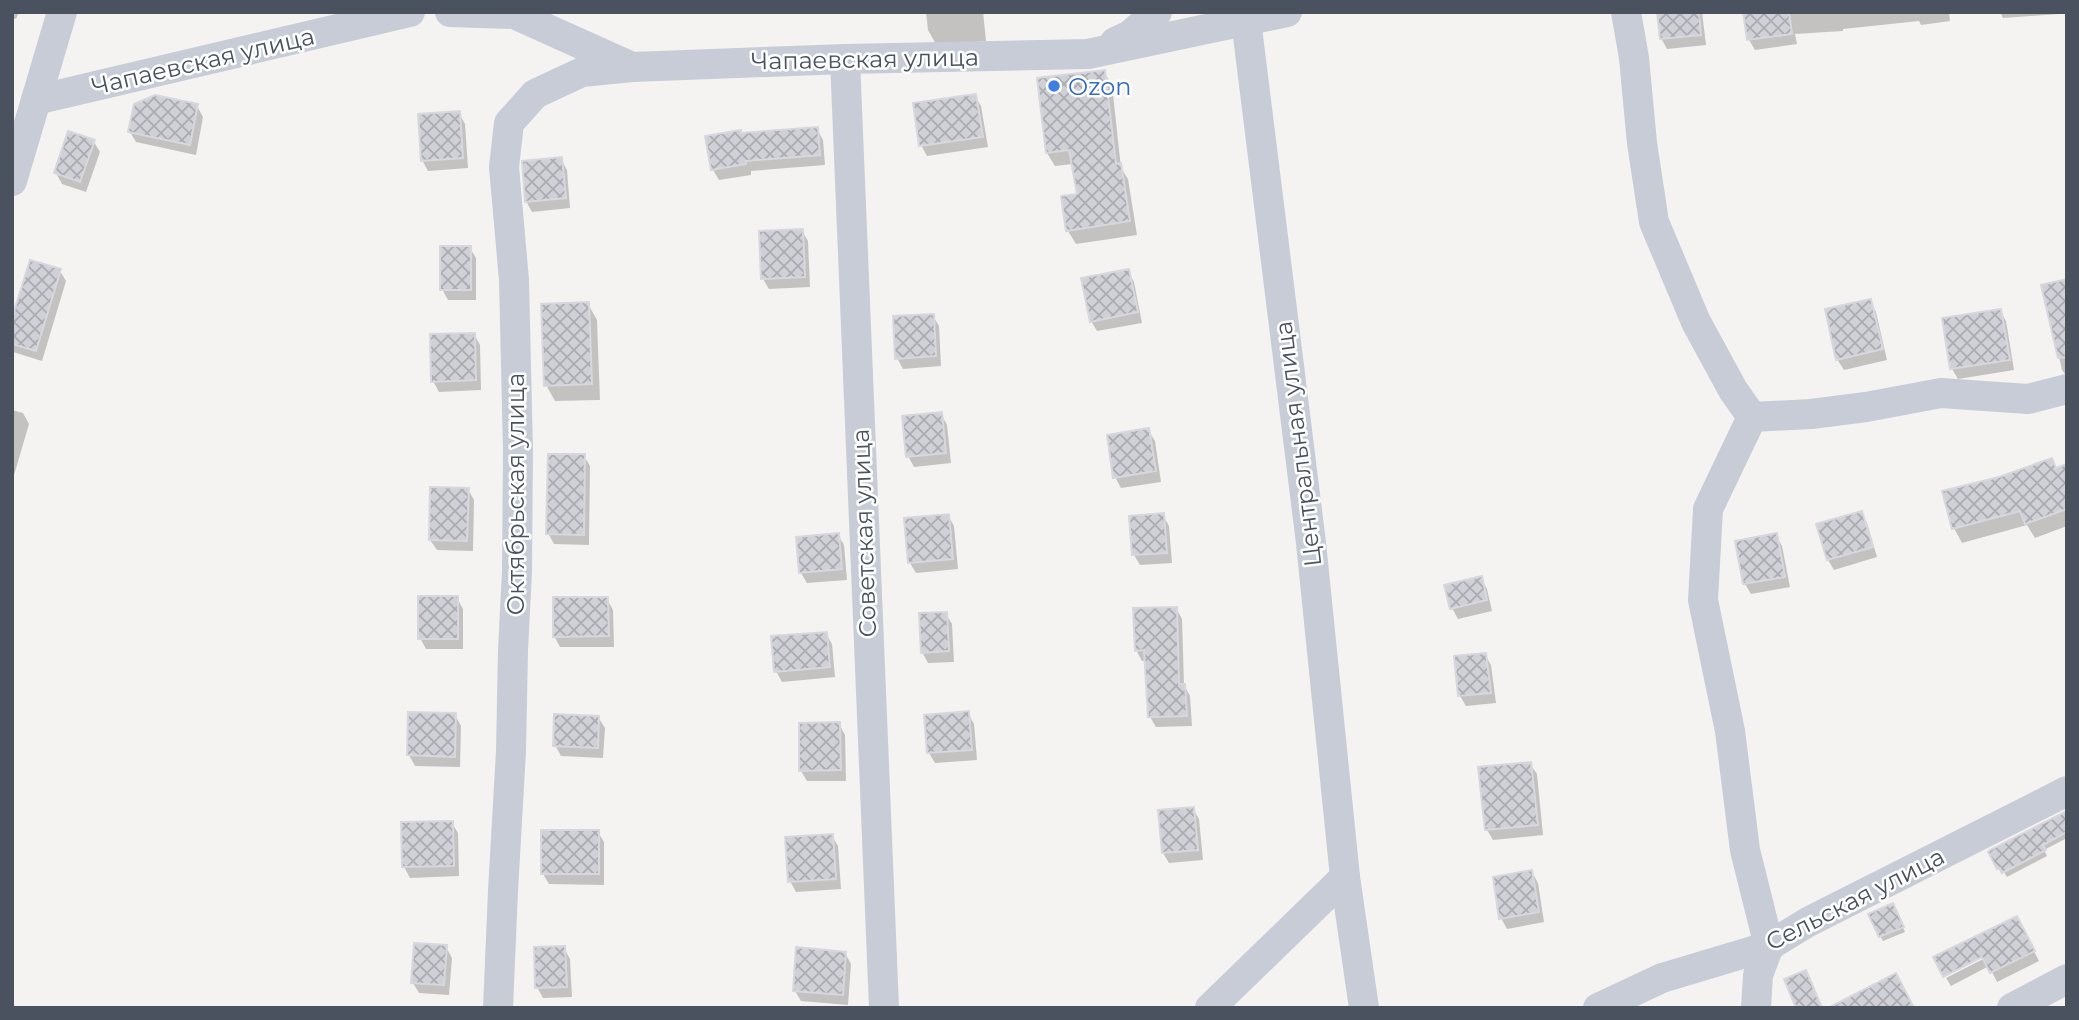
<svg xmlns="http://www.w3.org/2000/svg" width="2079" height="1020" font-family="Montserrat,sans-serif">
<defs>
<pattern id="building-cross-hatch" width="8" height="8" patternUnits="userSpaceOnUse" patternTransform="scale(1.75)"><rect width="8" height="8" fill="#d0d1d6"/><path d="M0 0l8 8M0 8l8-8" fill="none" stroke="#abacb1"/></pattern>
</defs>
<rect width="100%" height="100%" fill="#f4f3f2"/>
<g fill="#0003">
<path d="M 12,12 L 19,12 L 16,19 L 12,18 Z"/>
<path d="M 926,12 L 983,12 L 986,41 L 937,46 L 928,30 Z"/>
<path d="M 1659,12 L 1702,12 L 1706,45 L 1667,49 L 1661,38 Z"/>
<path d="M 1745,12 L 1949,12 L 1950,21 L 1921,25 L 1919,21 L 1843,29 L 1843,31 L 1795,34 L 1797,44 L 1755,50 L 1749,40 Z"/>
<path d="M 2000,12 L 2059,12 L 2059,14 L 2003,18 Z"/>
<path d="M 1104,72 L 1112,85 L 1121,168 L 1128,179 L 1137,235 L 1076,244 L 1068,231 L 1079,195 L 1073,164 L 1055,166 L 1047,153 Z"/>
<path d="M 975,96 L 981,106 L 988,147 L 927,156 L 921,145 Z"/>
<path d="M 197,106 L 203,117 L 196,155 L 136,142 L 130,132 Z"/>
<path d="M 459,113 L 465,124 L 468,168 L 428,171 L 422,160 Z"/>
<path d="M 817,129 L 823,140 L 825,165 L 751,171 L 751,175 L 719,180 L 713,170 L 741,135 Z"/>
<path d="M 94,142 L 100,152 L 86,192 L 62,184 L 56,173 Z"/>
<path d="M 561,159 L 567,170 L 570,208 L 532,212 L 526,201 Z"/>
<path d="M 802,231 L 808,241 L 810,287 L 769,289 L 763,279 Z"/>
<path d="M 470,248 L 476,258 L 476,300 L 448,300 L 442,289 Z"/>
<path d="M 60,271 L 66,281 L 42,361 L 13,352 L 12,324 Z"/>
<path d="M 1128,271 L 1134,282 L 1142,323 L 1097,331 L 1091,321 Z"/>
<path d="M 2067,281 L 2067,377 L 2062,370 L 2043,286 Z"/>
<path d="M 1870,301 L 1876,312 L 1887,360 L 1844,370 L 1837,359 Z"/>
<path d="M 588,304 L 597,320 L 600,400 L 555,401 L 546,385 Z"/>
<path d="M 2000,311 L 2006,321 L 2014,370 L 1958,379 L 1952,369 Z"/>
<path d="M 933,316 L 939,326 L 941,366 L 903,369 L 897,358 Z"/>
<path d="M 474,334 L 480,345 L 481,390 L 439,392 L 433,381 Z"/>
<path d="M 12,410 L 23,413 L 29,424 L 12,482 Z"/>
<path d="M 941,414 L 947,425 L 951,463 L 914,467 L 908,456 Z"/>
<path d="M 1148,430 L 1155,441 L 1161,482 L 1121,488 L 1115,477 Z"/>
<path d="M 584,456 L 590,466 L 589,545 L 554,544 L 548,533 Z"/>
<path d="M 2051,460 L 2057,470 L 2067,466 L 2067,526 L 2035,538 L 2027,525 L 1962,543 L 1954,528 L 1979,486 Z"/>
<path d="M 468,489 L 474,500 L 473,551 L 437,550 L 430,540 Z"/>
<path d="M 1861,513 L 1867,523 L 1877,557 L 1834,570 L 1828,560 L 1818,525 Z"/>
<path d="M 948,515 L 954,526 L 958,569 L 916,573 L 910,563 L 906,520 Z"/>
<path d="M 1163,515 L 1169,526 L 1172,563 L 1140,565 L 1134,555 Z"/>
<path d="M 838,535 L 844,545 L 847,580 L 807,583 L 801,573 Z"/>
<path d="M 1776,535 L 1782,546 L 1790,587 L 1751,594 L 1745,584 L 1737,543 Z"/>
<path d="M 1481,578 L 1487,589 L 1492,611 L 1458,619 L 1452,608 Z"/>
<path d="M 457,598 L 463,609 L 463,649 L 426,649 L 420,638 Z"/>
<path d="M 607,599 L 613,610 L 614,647 L 560,647 L 554,636 Z"/>
<path d="M 1176,608 L 1182,619 L 1184,685 L 1190,696 L 1192,726 L 1156,727 L 1150,717 L 1146,661 L 1142,661 L 1136,650 Z"/>
<path d="M 946,614 L 952,624 L 954,662 L 928,663 L 922,652 Z"/>
<path d="M 826,634 L 832,644 L 835,677 L 782,682 L 776,671 Z"/>
<path d="M 1485,655 L 1491,665 L 1496,703 L 1466,706 L 1460,696 Z"/>
<path d="M 968,713 L 974,724 L 977,760 L 935,763 L 929,753 Z"/>
<path d="M 455,715 L 461,726 L 460,767 L 415,766 L 409,755 Z"/>
<path d="M 598,717 L 605,728 L 603,758 L 561,756 L 555,745 Z"/>
<path d="M 839,724 L 845,735 L 846,781 L 807,781 L 801,771 Z"/>
<path d="M 1530,764 L 1537,774 L 1543,835 L 1493,840 L 1487,830 Z"/>
<path d="M 1193,809 L 1199,819 L 1203,860 L 1169,863 L 1163,853 Z"/>
<path d="M 452,823 L 458,833 L 459,876 L 410,878 L 404,867 L 403,824 Z"/>
<path d="M 2067,825 L 2067,838 L 2044,850 L 2047,856 L 2007,877 L 2004,872 L 2001,873 L 1990,852 Z"/>
<path d="M 598,832 L 604,842 L 604,885 L 549,884 L 543,874 Z"/>
<path d="M 832,836 L 838,846 L 841,889 L 796,892 L 790,881 Z"/>
<path d="M 1532,872 L 1538,883 L 1544,922 L 1507,929 L 1501,918 Z"/>
<path d="M 1895,910 L 1905,932 L 1883,941 L 1880,936 Z"/>
<path d="M 2022,928 L 2039,961 L 1997,982 L 1989,966 L 1951,986 L 1946,978 L 1991,955 L 1989,952 Z"/>
<path d="M 446,947 L 452,958 L 449,995 L 419,993 L 413,983 Z"/>
<path d="M 564,948 L 570,959 L 572,997 L 543,998 L 537,987 Z"/>
<path d="M 845,953 L 851,964 L 848,1005 L 801,1001 L 795,991 Z"/>
</g>
<g fill="url(#building-cross-hatch)" stroke="#d7d7dd" stroke-width="2">
<path d="M 1657,12 L 1699,12 L 1701,35 L 1660,39 Z"/>
<path d="M 1743,12 L 1789,12 L 1792,34 L 1747,40 Z"/>
<path d="M 1105,70 L 1116,164 L 1121,163 L 1130,221 L 1066,231 L 1061,196 L 1077,194 L 1069,150 L 1046,153 L 1037,78 Z"/>
<path d="M 976,94 L 983,137 L 919,146 L 913,103 Z"/>
<path d="M 155,95 L 198,104 L 190,145 L 128,132 L 134,104 Z"/>
<path d="M 460,111 L 463,158 L 421,161 L 418,114 Z"/>
<path d="M 818,127 L 820,155 L 746,161 L 746,164 L 711,170 L 705,136 L 741,130 L 741,133 Z"/>
<path d="M 68,131 L 95,140 L 80,182 L 54,173 Z"/>
<path d="M 562,157 L 566,198 L 525,202 L 522,161 Z"/>
<path d="M 803,229 L 805,277 L 761,279 L 759,231 Z"/>
<rect x="440" y="246" width="31" height="44"/>
<path d="M 30,260 L 61,269 L 36,351 L 12,344 L 12,318 Z"/>
<path d="M 1129,269 L 1138,312 L 1090,322 L 1081,278 Z"/>
<path d="M 2067,279 L 2067,357 L 2058,358 L 2041,285 Z"/>
<path d="M 1871,299 L 1883,349 L 1836,360 L 1825,309 Z"/>
<path d="M 589,302 L 592,384 L 544,386 L 541,304 Z"/>
<path d="M 2001,309 L 2010,360 L 1950,369 L 1942,318 Z"/>
<path d="M 934,314 L 936,356 L 895,359 L 893,316 Z"/>
<path d="M 475,333 L 476,380 L 431,382 L 430,334 Z"/>
<path d="M 942,412 L 946,453 L 906,457 L 902,416 Z"/>
<path d="M 1149,428 L 1156,471 L 1113,478 L 1107,435 Z"/>
<path d="M 548,454 L 585,454 L 584,535 L 546,534 Z"/>
<path d="M 2052,458 L 2056,468 L 2067,464 L 2067,509 L 2025,524 L 2020,511 L 1952,529 L 1942,491 L 1999,477 Z"/>
<path d="M 430,487 L 469,488 L 467,541 L 429,540 Z"/>
<path d="M 1862,511 L 1873,547 L 1827,560 L 1816,524 Z"/>
<path d="M 1164,513 L 1167,553 L 1132,555 L 1129,516 Z"/>
<path d="M 949,514 L 953,559 L 908,563 L 904,518 Z"/>
<path d="M 839,533 L 842,569 L 799,573 L 796,537 Z"/>
<path d="M 1777,533 L 1785,577 L 1743,584 L 1735,541 Z"/>
<path d="M 1482,576 L 1487,600 L 1450,609 L 1444,585 Z"/>
<rect x="418" y="596" width="40" height="43"/>
<path d="M 553,597 L 608,597 L 609,636 L 553,637 Z"/>
<path d="M 1177,607 L 1179,684 L 1185,684 L 1187,716 L 1148,717 L 1144,650 L 1135,651 L 1133,608 Z"/>
<path d="M 947,612 L 949,651 L 921,653 L 919,613 Z"/>
<path d="M 827,632 L 830,667 L 774,672 L 771,636 Z"/>
<path d="M 1486,653 L 1491,693 L 1458,696 L 1454,656 Z"/>
<path d="M 969,711 L 972,750 L 927,753 L 924,715 Z"/>
<path d="M 408,712 L 456,713 L 455,757 L 407,755 Z"/>
<path d="M 554,714 L 599,716 L 598,748 L 553,746 Z"/>
<path d="M 840,722 L 841,770 L 799,771 L 799,723 Z"/>
<path d="M 1531,762 L 1538,825 L 1485,830 L 1478,767 Z"/>
<path d="M 1194,807 L 1198,850 L 1162,853 L 1158,810 Z"/>
<path d="M 2067,811 L 2067,832 L 2043,845 L 2046,850 L 2002,873 L 2000,868 L 1997,869 L 1988,852 L 1990,850 Z"/>
<path d="M 453,821 L 454,866 L 402,867 L 401,822 Z"/>
<rect x="541" y="830" width="58" height="44"/>
<path d="M 833,834 L 836,879 L 788,882 L 785,837 Z"/>
<path d="M 1532,870 L 1539,912 L 1499,919 L 1493,877 Z"/>
<path d="M 1893,903 L 1904,927 L 1879,937 L 1868,914 Z"/>
<path d="M 2017,916 L 2035,951 L 1990,973 L 1982,957 L 1943,977 L 1933,957 Z"/>
<path d="M 414,943 L 447,945 L 444,985 L 411,983 Z"/>
<path d="M 565,946 L 567,987 L 535,988 L 534,947 Z"/>
<path d="M 796,947 L 846,952 L 843,995 L 793,991 Z"/>
<path d="M 1806,970 L 1822,1008 L 1796,1008 L 1784,979 Z"/>
<path d="M 1896,973 L 1914,1008 L 1828,1008 Z"/>
</g>
<g fill="none" stroke-linecap="round" stroke-linejoin="round">
<g stroke="#c7ccd6" stroke-width="30">
<path d="M 450,12 L 514,14 L 632,67 L 845,59 L 1088,54 L 1287,12"/>
<path d="M 1245,12 L 1311,543 L 1345,877 L 1364,1008"/>
<path d="M 1626,12 L 1634,58 L 1642,143 L 1654,222 L 1696,322 L 1733,390 L 1752,417"/>
<path d="M 1115,42 L 1130,35 L 1157,12"/>
<path d="M 845,59 L 884,1008"/>
<path d="M 36,100 L 410,12"/>
<path d="M 12,181 L 62,12"/>
<path d="M 1752,417 L 1708,509 L 1703,600 L 1730,731 L 1745,850 L 1769,946 L 1758,975 L 1756,1008"/>
<path d="M 1752,417 L 1811,414 L 1866,407 L 1941,393 L 2028,399 L 2067,389"/>
<path d="M 498,1008 L 503,891 L 511,751 L 513,650 L 517,571 L 518,451 L 514,280 L 504,167 L 509,123 L 535,94 L 582,72 L 632,67"/>
<path d="M 1210,1008 L 1345,877"/>
<path d="M 1598,1008 L 1662,978 L 1769,946 L 1808,922 L 2067,791"/>
<path d="M 2012,1008 L 2067,979"/>
</g>
</g>
<circle fill="#3f7fe0" stroke="#fff" stroke-width="2.5" cx="1054" cy="86" r="7"/>
<g text-anchor="middle" dominant-baseline="central" stroke-width="5" stroke-linejoin="round" paint-order="stroke">
<g font-size="24" fill="#4b525f" stroke="#fff">
<text transform="translate(865 59) rotate(-1)">Чапаевская улица</text>
<text transform="translate(203 61) rotate(-13)">Чапаевская улица</text>
<text transform="translate(1298 444) rotate(-97)">Центральная улица</text>
<text transform="translate(515 494) rotate(-90)">Октябрьская улица</text>
<text transform="translate(864 533) rotate(-92)">Советская улица</text>
<text transform="translate(1855 899) rotate(-27)">Сельская улица</text>
</g>
<g font-size="24" fill="#366cbe" stroke="#fff" text-anchor="start">
<text x="1068" y="86">Ozon</text>
</g>
</g>
<rect width="2079" height="1020" fill="none" stroke="#4b525f" stroke-width="28"/>
</svg>
